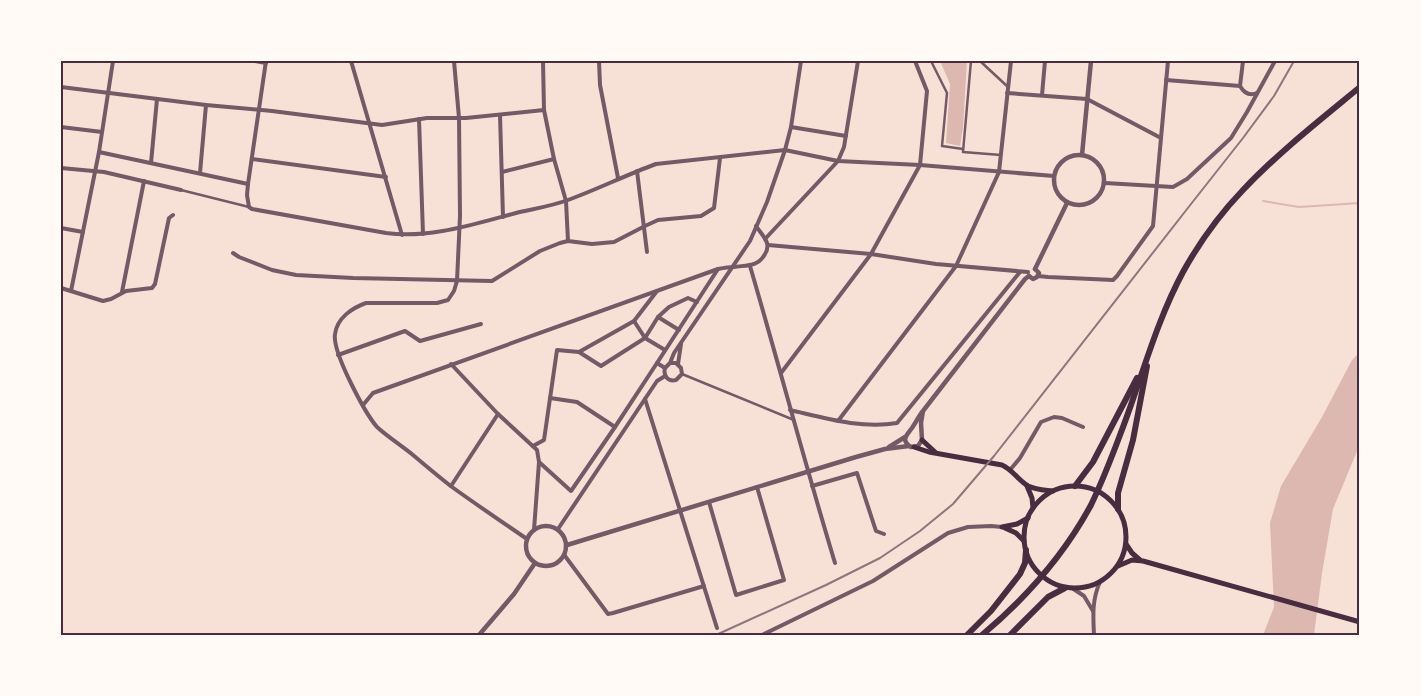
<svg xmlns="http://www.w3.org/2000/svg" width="1421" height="696" font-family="Commissioner,sans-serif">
<rect width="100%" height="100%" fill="#f7e1d7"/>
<g fill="#dcb8b0">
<path d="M 940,61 L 967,61 L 963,128 L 960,146 L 946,143 L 950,84 Z"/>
<path d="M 1360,352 L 1360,444 L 1333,509 L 1322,573 L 1314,635 L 1263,635 L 1274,607 L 1270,523 L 1281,486 L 1322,417 L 1352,360 Z"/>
</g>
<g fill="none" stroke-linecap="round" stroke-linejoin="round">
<path stroke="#dcb8b0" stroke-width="2" d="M 1263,201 L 1299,207 L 1360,203"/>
<g stroke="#755966" stroke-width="2.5">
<path d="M 931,61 L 947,93 L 942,146 L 963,149"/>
<path d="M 971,61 L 963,152 L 1001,155"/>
<path d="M 980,61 L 1008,87"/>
<path d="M 181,190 L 249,207"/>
<path d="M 682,374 L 794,420"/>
</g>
<g stroke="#755966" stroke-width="4">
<path d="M 255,61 L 266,63"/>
<path d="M 266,61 L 248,184 L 247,195 L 249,207 L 252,209 L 386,233 C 429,239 474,224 516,213 C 533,209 552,206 568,200 C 598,189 626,175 656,164 L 785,150 L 838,161 L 920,165 L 1054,176"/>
<path d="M 351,61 L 402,235"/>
<path d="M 454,61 L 459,118 L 460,216 L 457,281 L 454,291 L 448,300 L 437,303 L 366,303 C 352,308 337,318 335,334 C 332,352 365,413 377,427 C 388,437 402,446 413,455 C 426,466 439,477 452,487 C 477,505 502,522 527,539"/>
<path d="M 543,61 L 544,110 L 554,159 L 566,201 L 568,241"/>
<path d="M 599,61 L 600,85 L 618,178"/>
<path d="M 1243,61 L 1240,86 C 1244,93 1250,96 1257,93"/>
<path d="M 1166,80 L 1240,86"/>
<path d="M 61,87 L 206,105 L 272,111 L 382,125 L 427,118 L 466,118 L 544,110"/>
<path d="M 1007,93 L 1087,99 L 1161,138"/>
<path d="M 1042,95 L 1045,61"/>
<path d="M 500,115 L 503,217"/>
<path d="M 419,119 L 423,234"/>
<path d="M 61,127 L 102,132"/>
<path d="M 791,127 L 846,136"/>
<path d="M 99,152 L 248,184"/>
<path d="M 252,159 L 386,177"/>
<path d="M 151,163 L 157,99"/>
<path d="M 61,168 L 104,172 L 181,190"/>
<path d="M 637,171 L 647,252"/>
<path d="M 502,172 L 554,159"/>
<path d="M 200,173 L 206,105"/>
<path d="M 1105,183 L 1173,187 L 1187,179 L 1231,138 L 1247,112 L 1275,61"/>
<path d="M 61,228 L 83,232"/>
<path d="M 765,239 L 838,161 L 844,147 L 858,61"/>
<path d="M 768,245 L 871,254 L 936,264 L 1028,272"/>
<path d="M 233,253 L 239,257 L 272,270 L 296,275 L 353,278 L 492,281 L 540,251 L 560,243 L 568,241 L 592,244 L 614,242 L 645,226 L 658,220 L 701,216 L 714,208 L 720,158"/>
<path d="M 750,266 C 779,365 805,464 835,563"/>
<path d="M 1038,276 L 1048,277 L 1113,280 L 1117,276 L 1153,226 L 1168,61"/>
<path d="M 61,288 L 103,301 L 111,299 L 126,291 L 152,288 L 155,284 L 169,218 L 173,215"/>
<path d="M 71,291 L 99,152 L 113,61"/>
<path d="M 122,292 L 144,181"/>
<path d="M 658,317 L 679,330"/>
<path d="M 634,321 L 645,338 L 665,350"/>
<path d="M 579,352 L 601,366 L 645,338 L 658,317 L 669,307 L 688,298 L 697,302"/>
<path d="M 338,355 L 405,331 L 420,341 L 481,324"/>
<path d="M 670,363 L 676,363 L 681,368 L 682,374 L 676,380 C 668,382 663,376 665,368 L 670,363 L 674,353 L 750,241 L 767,202 L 785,150 L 791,127 L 801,61"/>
<path d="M 451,364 L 498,414 L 537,450 L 539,462 L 534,530"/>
<path d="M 678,364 L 681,344"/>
<path d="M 665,368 L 657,363 L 718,269"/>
<path d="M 781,373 L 871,254 L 920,165 L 927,91 L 915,61"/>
<path d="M 550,398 L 577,402 L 615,427"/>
<path d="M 645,399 L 717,628"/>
<path d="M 363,405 L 373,393 L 718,269 C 723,268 728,267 734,267 C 747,265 758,267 765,254 C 767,251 768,247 767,243 C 765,237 760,232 756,226"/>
<path d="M 790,410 C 825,418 861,429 897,423 L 1020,272"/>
<path d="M 838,421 L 956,266 L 999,172 L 1011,61"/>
<path d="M 533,446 L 544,440 L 557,350 L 579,352 L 634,321 L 657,291"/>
<path d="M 539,462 L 571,491 L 615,427 L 657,363"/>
<path d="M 1010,470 L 1020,458 L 1041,422 L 1054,417 L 1062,418 L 1083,427"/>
<path d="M 451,486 L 498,414"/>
<path d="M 812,486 L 857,473 L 876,531 L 884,534"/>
<path d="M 709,502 L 736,595 L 784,580 L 757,487"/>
<path d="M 558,529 L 657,381 L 665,376"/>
<path d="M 565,556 L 608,614 L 613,613 L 704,586"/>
<path d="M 1072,588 L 1084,596 L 1093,611"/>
<path d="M 762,635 L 873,581 L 948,533 L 968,527 L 991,526 L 1002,527"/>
<path d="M 1094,635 C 1093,616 1092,599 1100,582"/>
</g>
<g stroke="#755966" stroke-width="4.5">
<circle cx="1079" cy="180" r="25"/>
<path d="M 1082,155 L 1091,61"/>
<path d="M 1035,269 L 1067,203"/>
<path d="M 1029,276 L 1033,279 L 1037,277 L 1039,273 L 1035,269"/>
<path d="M 923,411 L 921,423 L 922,440 L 918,446 L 911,447 C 900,440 907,435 912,428 C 916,422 919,416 923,411 L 1025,279 L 1029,276"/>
<path d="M 889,447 L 905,437"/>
<circle cx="546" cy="546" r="20"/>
<path d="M 567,545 L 856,457 L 885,449 L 909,446"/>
<path d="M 479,635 L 514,594 L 535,563"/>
</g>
<g stroke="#4a2c40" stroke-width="5">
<path d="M 922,440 L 935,452"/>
<path d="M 914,447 L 929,452 L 1002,465 C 1013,470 1018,480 1028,486 C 1036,490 1045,490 1053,491"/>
<circle cx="1075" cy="537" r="51"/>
<path d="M 1027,486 L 1032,498 L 1033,508"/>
<path d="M 1002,527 L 1017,524 L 1028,518"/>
<path d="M 1005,528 L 1016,533 L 1024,541"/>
<path d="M 1126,544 L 1132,553 L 1140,560"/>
<path d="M 1118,566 L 1132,560 L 1143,561 L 1360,622"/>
</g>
<g stroke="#4a2c40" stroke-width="6">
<path d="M 1075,486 L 1093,462 L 1137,378"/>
<path d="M 1118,509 L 1118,493 L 1133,440 L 1147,366"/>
<path d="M 967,635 L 991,611 L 1020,574 L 1025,563 L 1026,550"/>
<path d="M 982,635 C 1026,598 1064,555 1091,505 C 1102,482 1111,459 1120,435 C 1141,381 1155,324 1183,272 C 1199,243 1220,214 1243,190 C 1279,152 1320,120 1360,87"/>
<path d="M 1010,635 L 1048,597 L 1065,588"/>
</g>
<path stroke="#8f747c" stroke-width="2" d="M 716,635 L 826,585 L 880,558 L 920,531 L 953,504 L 994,456 L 1191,204 L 1243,138 L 1274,96 L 1294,61"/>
</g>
<rect width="1421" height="696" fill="none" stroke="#fffaf5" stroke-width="125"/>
<rect x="62" y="62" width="1296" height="572" fill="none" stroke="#4a2c40" stroke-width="2"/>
</svg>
